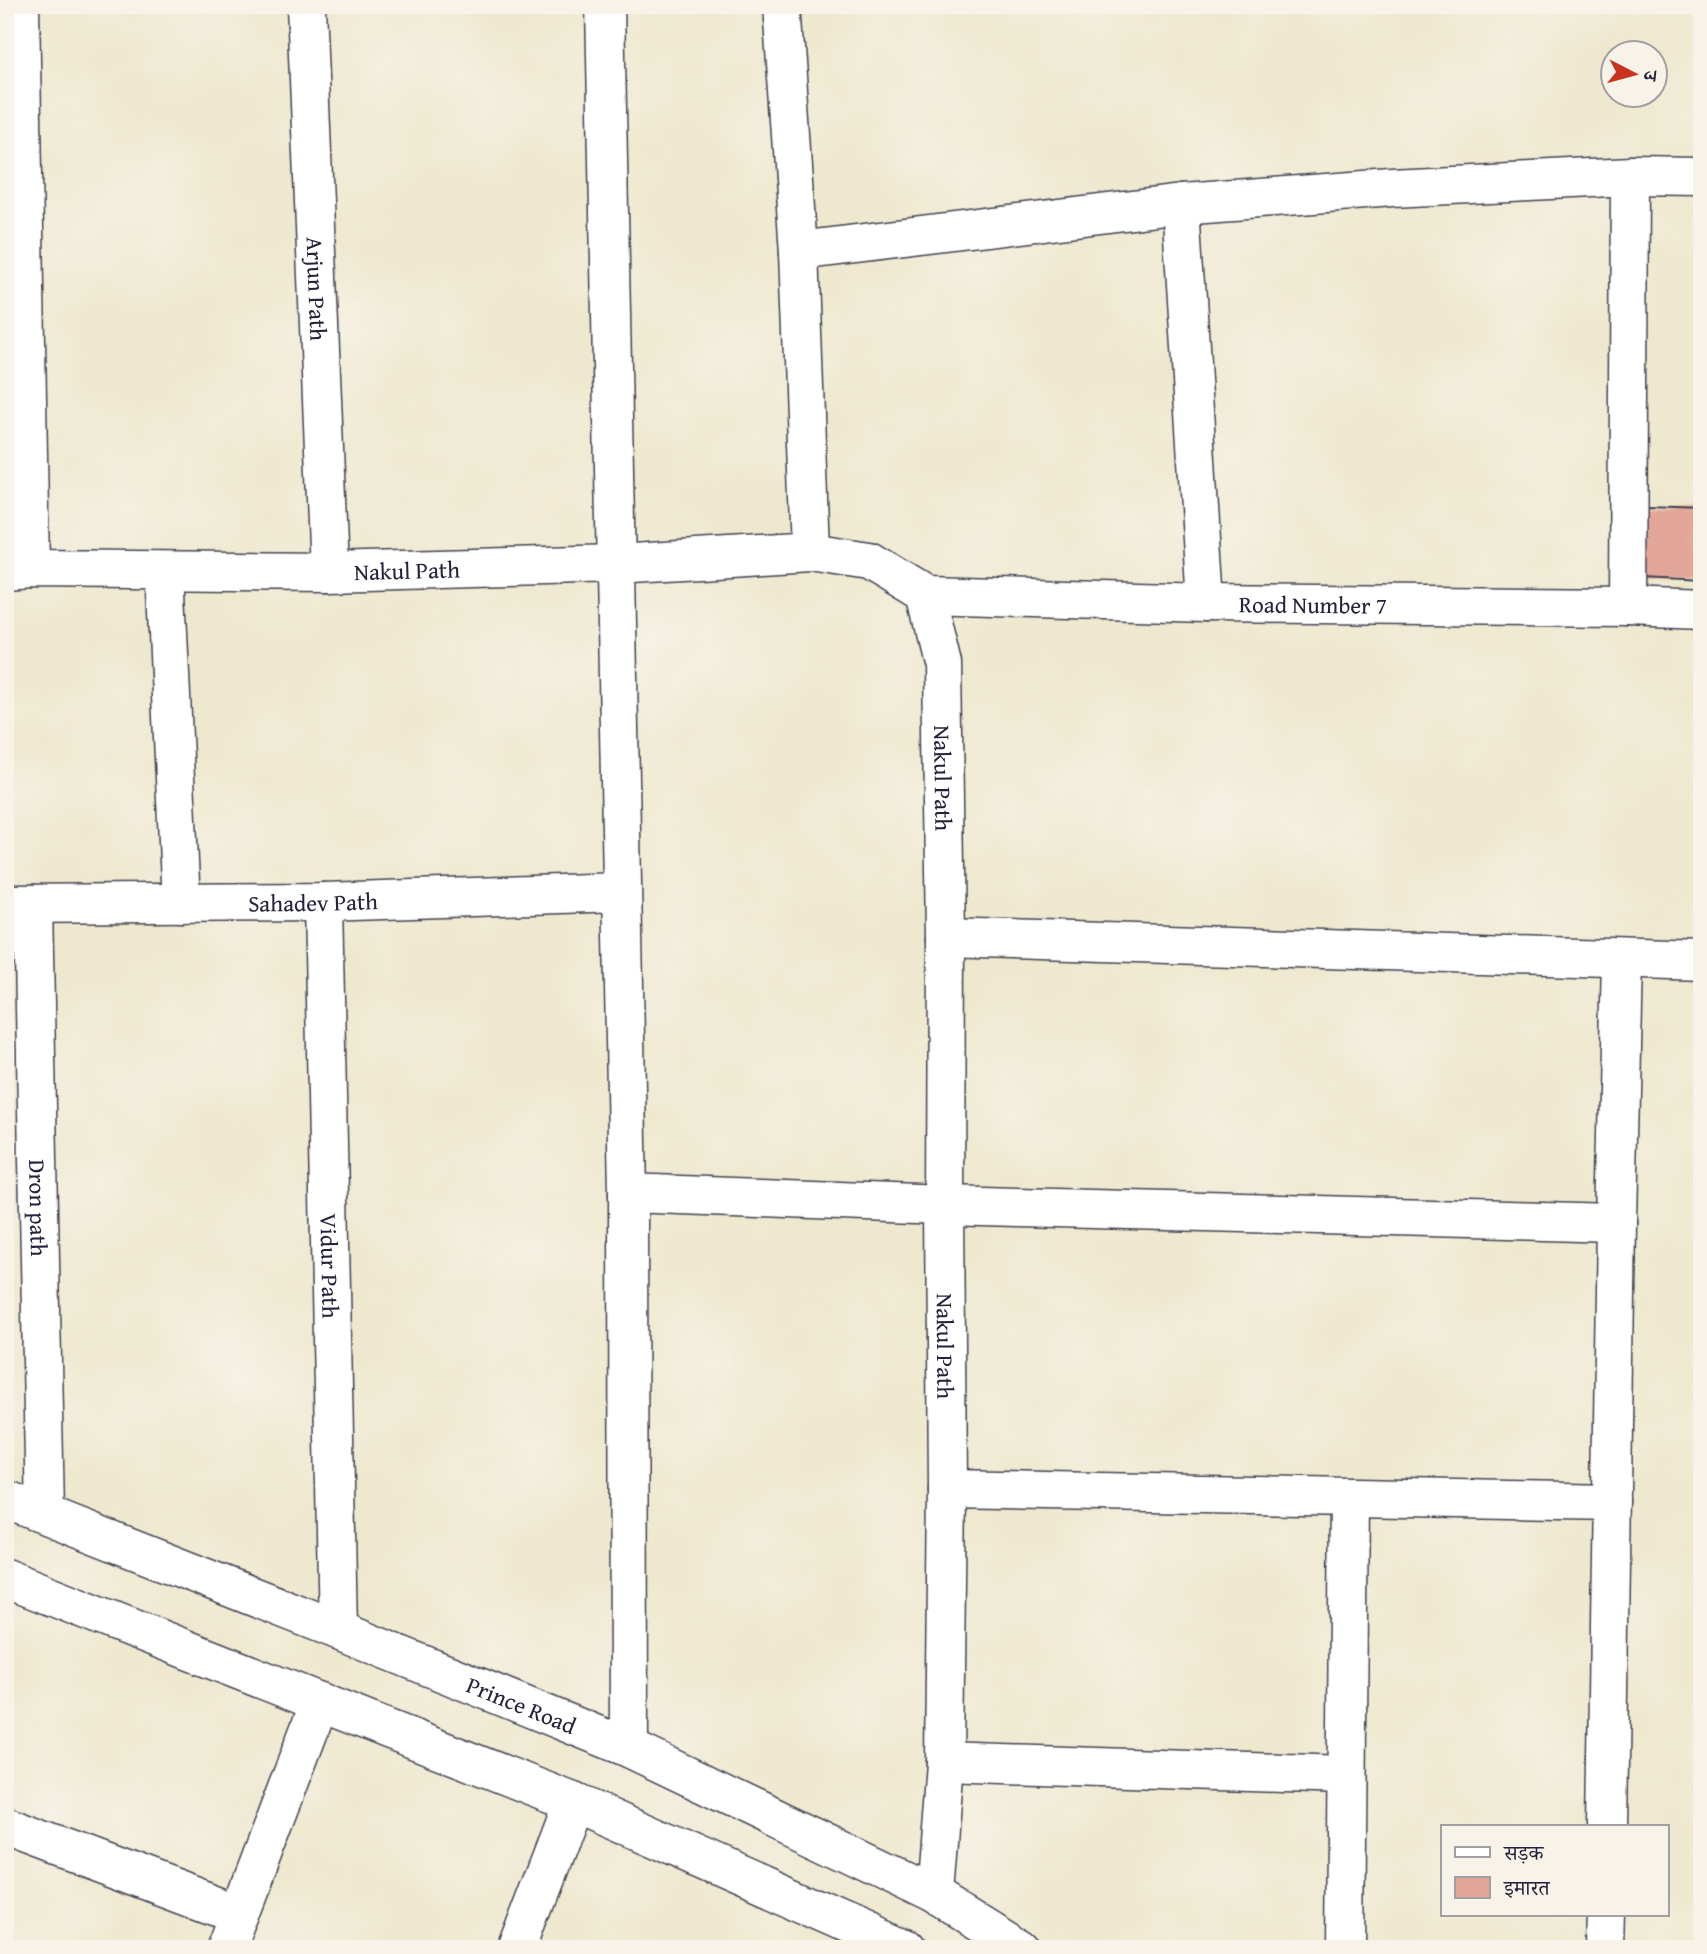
<svg xmlns="http://www.w3.org/2000/svg" width="1707" height="1954" font-family="'Gentium Book Plus','Noto Serif Devanagari',serif">
<rect width="100%" height="100%" fill="#f7f3e8"/>
<filter id="ink" filterUnits="userSpaceOnUse"><feTurbulence type="fractalNoise" baseFrequency=".0143" numOctaves="2"/><feDisplacementMap in="SourceGraphic" scale="14" xChannelSelector="R" yChannelSelector="G"/><feConvolveMatrix kernelMatrix="1 2 1 2 8 2 1 2 1" color-interpolation-filters="sRGB"/></filter>
<filter id="wash" filterUnits="userSpaceOnUse"><feTurbulence type="fractalNoise" baseFrequency=".00686" numOctaves="4" result="noise"/><feDisplacementMap in="SourceGraphic" scale="28" xChannelSelector="R" yChannelSelector="G"/><feGaussianBlur stdDeviation="1.57" result="paint"/><feColorMatrix in="noise" values="0 0 0 0 0 0 0 0 0 0 0 0 0 0 0 0 0 1.4 0 .05"/><feComposite in="paint" operator="in"/></filter>
<g filter="url(#wash)">
<rect width="100%" height="100%" fill="#eee8ce"/>
<g id="blocks">
<path fill="#e2a698" d="M 1648,506 L 1702,508 L 1700,581 L 1644,578 Z"/>
</g>
</g>
<g filter="url(#ink)">
<use href="#blocks" fill-opacity="0" stroke="#414051" stroke-width="2"/>
<g fill="none" stroke-linecap="round" stroke-linejoin="round">
<defs>
<g id="minor">
<path d="M 20,5 L 30,569"/>
<path id="s1" d="M 306,5 L 329,572"/>
<path d="M 605,5 L 628,1193 L 629,1748"/>
<path d="M 782,5 L 799,251 L 810,552"/>
<path d="M 1181,204 L 1206,603"/>
<path d="M 799,251 L 1181,204 L 1392,188 L 1630,176 L 1702,177"/>
<path id="s2" d="M 5,571 L 30,569 L 329,572 L 616,564 L 810,552 L 869,561 L 925,595 L 942,664 L 946,937 L 945,1205 L 947,1489 L 944,1762 L 934,1894"/>
<path d="M 165,571 L 181,903"/>
<path id="s3" d="M 925,595 L 1206,603 L 1628,607 L 1702,610"/>
<path d="M 1628,607 L 1630,176"/>
<path id="s4" d="M 323,902 L 338,1630"/>
<path id="s5" d="M 5,904 L 323,902 L 621,892"/>
<path id="s6" d="M 33,904 L 45,1514"/>
<path d="M 946,937 L 1702,961"/>
<path d="M 628,1193 L 945,1205 L 1616,1223"/>
<path d="M 947,1489 L 1612,1502"/>
<path id="s7" d="M 5,1499 L 338,1630 L 629,1748 L 934,1894 L 1023,1949"/>
<path d="M 5,1578 L 573,1802 L 906,1949"/>
<path d="M 944,1762 L 1345,1775"/>
<path d="M 5,1826 L 239,1914"/>
<path d="M 1607,1826 L 1616,1223 L 1622,959"/>
<path d="M 226,1949 L 320,1702"/>
<path d="M 517,1949 L 573,1802"/>
<path d="M 1345,1949 L 1349,1498"/>
<path d="M 1605,1949 L 1606,1914"/>
</g>
</defs>
<use href="#minor" stroke="#414051" stroke-width="41"/>
<use href="#minor" stroke="#fff" stroke-width="38"/>
</g>
</g>
<g text-anchor="middle" dominant-baseline="central" stroke-width="7" stroke-linejoin="round" paint-order="stroke">
<g font-size="23" fill="#22223b" stroke="#f7f3e8">
<text stroke="none"><textPath href="#s1" startOffset="284">Arjun Path</textPath></text>
<text stroke="none"><textPath href="#s2" startOffset="402">Nakul Path</textPath></text>
<text stroke="none"><textPath href="#s3" startOffset="388">Road Number 7</textPath></text>
<text stroke="none"><textPath href="#s2" startOffset="1116">Nakul Path</textPath></text>
<text stroke="none"><textPath href="#s5" startOffset="308">Sahadev Path</textPath></text>
<text stroke="none"><textPath href="#s6" startOffset="304">Dron path</textPath></text>
<text stroke="none"><textPath href="#s4" startOffset="364">Vidur Path</textPath></text>
<text stroke="none"><textPath href="#s2" startOffset="1684">Nakul Path</textPath></text>
<text stroke="none"><textPath href="#s7" startOffset="556">Prince Road</textPath></text>
</g>
</g>
<rect width="1707" height="1954" fill="none" stroke="#f7f3e8" stroke-width="28"/>
<rect x="1441" y="1825" width="228" height="91" fill="#f7f3e8" stroke="#a29fa3" stroke-width="2"/>
<rect x="1455" y="1847" width="35" height="10" fill="#ffffff" stroke="#a29fa3" stroke-width="2"/>
<text x="1504" y="1860" font-size="21" fill="#22223b">सड़क</text>
<rect x="1455" y="1877" width="35" height="21" fill="#e2a698" stroke="#a29fa3" stroke-width="2"/>
<text x="1504" y="1895" font-size="21" fill="#22223b">इमारत</text>
<g transform="translate(1634 74) rotate(96)"><circle r="33" fill="#f7f3e8" stroke="#a29fa3" stroke-width="2"/>
<path d="M0-5L12 26L0 18L-12 26Z" fill="#c8321e"/>
<text y="-10" font-size="19" font-weight="bold" text-anchor="middle" fill="#22223b">उ</text>
</g>
</svg>
